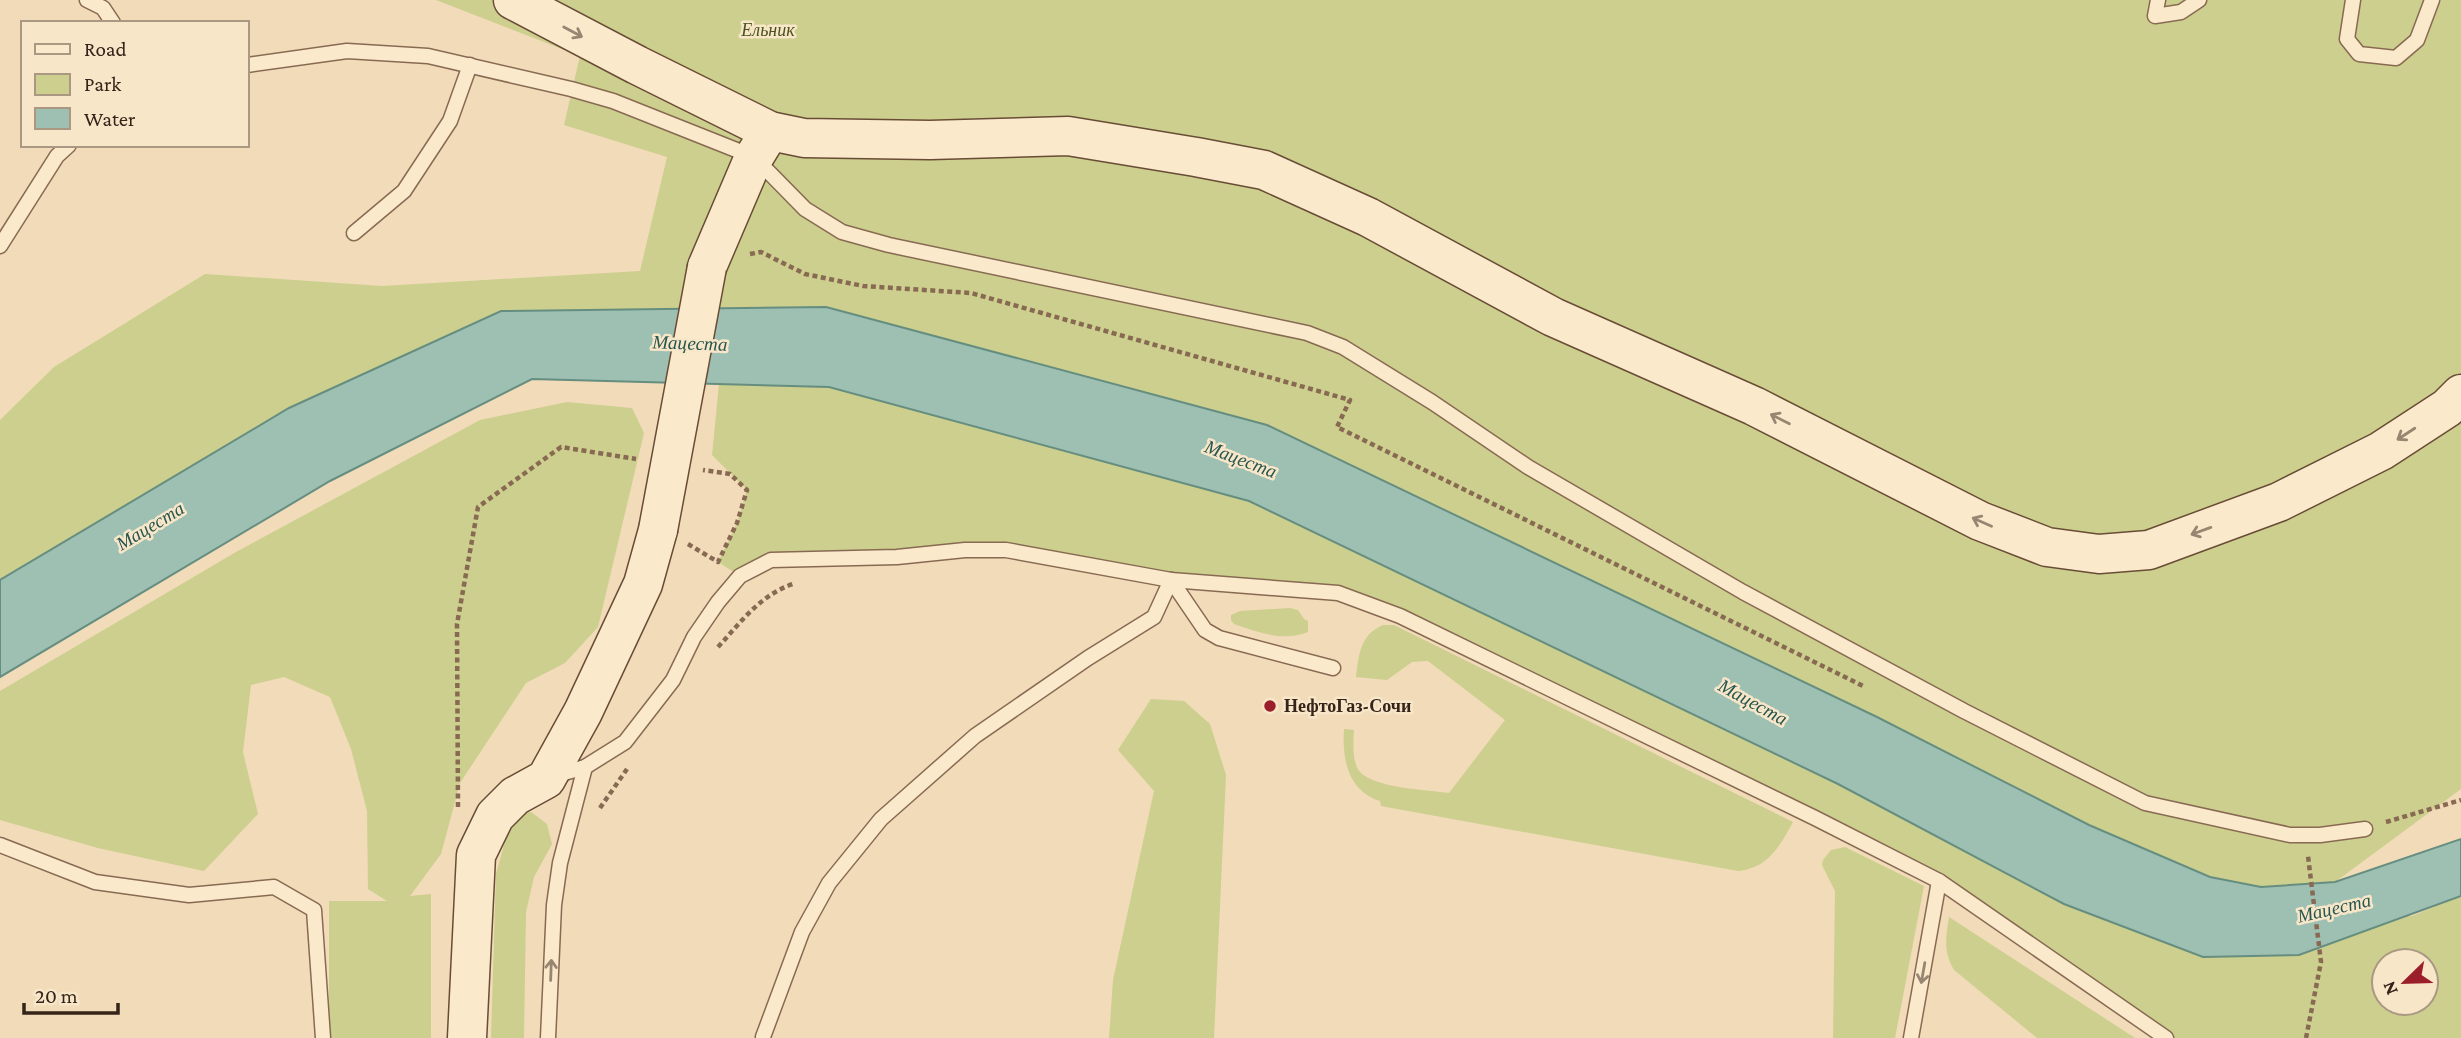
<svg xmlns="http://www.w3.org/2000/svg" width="2461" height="1038" font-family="'Crimson Pro',serif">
<rect width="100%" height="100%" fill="#f1dbb9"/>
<g fill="#cccf8d" fill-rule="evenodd">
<path d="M 436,0 L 2461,0 L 2461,789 L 2335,882 L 2261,887 L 2210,877 L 2089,825 L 1877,717 L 1267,425 L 826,307 L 289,408 L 0,580 L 0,420 L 54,367 L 205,274 L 382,286 L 640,271 L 667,157 L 564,125 L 580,56 Z"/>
<path d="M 719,384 L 829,387 L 1249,501 L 1838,784 L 2064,904 L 2412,916 L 2461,896 L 2461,1038 L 2173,1038 L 1939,881 L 1338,593 L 1171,580 L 1006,550 L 771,560 L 740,576 L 718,562 L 737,523 L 747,490 L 712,455 ZM 2384,961 L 2426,961 L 2426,1003 L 2384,1003 Z"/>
<path d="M 567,402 L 632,408 L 644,433 L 598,627 L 565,663 L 526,683 L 460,783 L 441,854 L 410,896 L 431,894 L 431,1038 L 329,1038 L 329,901 L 387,901 L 368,889 L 367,811 L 351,749 L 330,697 L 284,677 L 251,685 L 243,752 L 258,814 L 204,871 L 98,848 L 0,820 L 0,691 L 236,552 L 480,420 Z"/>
<path d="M 1290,608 L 1298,610 L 1304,619 L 1308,621 L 1308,632 C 1283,642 1258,632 1234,624 L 1231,620 L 1231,615 L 1240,611 Z"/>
<path d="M 1383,625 L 1394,625 L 1793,822 C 1780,846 1768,868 1738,871 L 1381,806 L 1380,801 C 1348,791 1342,759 1344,729 L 1354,730 C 1353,742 1352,763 1360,772 C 1374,788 1428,790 1449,793 L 1505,720 L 1428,661 L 1412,662 L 1387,680 L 1356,677 C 1359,654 1360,635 1383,625 Z"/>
<path d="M 1151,699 L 1184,701 L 1210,724 L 1226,775 L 1214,1038 L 1109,1038 L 1113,980 L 1154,791 L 1118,750 Z"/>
<path d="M 531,812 L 547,824 L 552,844 L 534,877 L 526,912 L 524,1038 L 491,1038 L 496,874 L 511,820 L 524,813 Z"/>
<path d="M 1845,847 L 1924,886 L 1895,1038 L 1833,1038 L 1835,891 L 1822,865 L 1823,860 L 1831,850 Z"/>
<path d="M 1949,917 L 2135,1038 L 2037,1038 L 1954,970 C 1943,952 1946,937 1949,917 Z"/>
</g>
<path fill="#9ec0b3" stroke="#668e80" stroke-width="2" d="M 826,307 L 1267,425 L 1877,717 L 2089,825 L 2210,877 L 2261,887 L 2335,882 L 2461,839 L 2461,896 L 2299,955 L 2203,957 L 2064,904 L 1838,784 L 1249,501 L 829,387 L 532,379 L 330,481 L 0,677 L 0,580 L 289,408 L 501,311 Z"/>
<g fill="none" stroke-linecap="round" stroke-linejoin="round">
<defs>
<g id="lane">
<path d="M 87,0 L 103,8 L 113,23"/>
<path d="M 2158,0 L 2155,16 L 2181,12 L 2199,0"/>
<path d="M 2353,0 L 2347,39 L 2359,54 L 2396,58 L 2417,40 L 2432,0"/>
<path d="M 247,65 L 347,51 L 428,56 L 571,89 L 613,101 L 754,157 L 805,209 L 842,232 L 889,245 L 1307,333 L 1343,347 L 1432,402 L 1528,467 L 1743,592 L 1964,711 L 2145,803 L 2290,835 L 2320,835 L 2365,829"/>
<path d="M 354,233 L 404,191 L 450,121 L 470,65"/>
<path d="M 0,246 L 57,156 L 69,145"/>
<path d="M 1171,580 L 1205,630 L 1219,638 L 1333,668"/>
<path d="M 557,775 L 585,767 L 625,742 L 673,680 L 694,637 L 718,602 L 740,576 L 771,560 L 897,557 L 965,550 L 1006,550 L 1171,580 L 1338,593 L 1400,616 L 1815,818 L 1939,881 L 2166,1038"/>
<path d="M 0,845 L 95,882 L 189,895 L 274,887 L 314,910 L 323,1038"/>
<path d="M 763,1037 L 802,932 L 829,883 L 881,819 L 975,736 L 1088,658 L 1154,617 L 1171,580"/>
<path d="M 548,1038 L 554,905 L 560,863 L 585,767"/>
<path d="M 1911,1038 L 1939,881"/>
</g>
<g id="secondary">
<path d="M 513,0 L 637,65 L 770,131 L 804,138 L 930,140 L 1068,136 L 1196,157 L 1264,170 L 1368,217 L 1553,317 L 1754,406 L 1980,521 L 2047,547 L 2099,554 L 2149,550 L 2279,502 L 2381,451 L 2447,408 L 2461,394"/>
<path d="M 707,267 L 754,157 L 770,131"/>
<path d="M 467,1038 L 476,855 L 495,816 L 515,796 L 546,779 L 583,712 L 643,584 L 658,530"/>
</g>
</defs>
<use href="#lane" stroke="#886a53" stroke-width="17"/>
<use href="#secondary" stroke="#694c36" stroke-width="41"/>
<g stroke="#886a53" stroke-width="4.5" stroke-dasharray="5 3.5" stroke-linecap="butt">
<path d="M 750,254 L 761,252 L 805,274 L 863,286 L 971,293 L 1350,400 L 1337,427 L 1863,686"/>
<path d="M 688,544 L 718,562 L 737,523 L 747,490 L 730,474 L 703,470"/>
<path d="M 718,647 C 741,622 760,595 793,584"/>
<path d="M 458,807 L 457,624 L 478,507 L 561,447 L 636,459"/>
<path d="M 600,808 L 627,769"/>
<path d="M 2386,822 L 2461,800"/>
<path d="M 2306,1038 L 2321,962 L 2308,856"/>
</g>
<use href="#lane" stroke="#fbe9cc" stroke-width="14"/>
<use href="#secondary" stroke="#fbe9cc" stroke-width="38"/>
<defs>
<path id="secondary-bridge" d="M 658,530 L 707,267"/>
</defs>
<use href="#secondary-bridge" stroke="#694c36" stroke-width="41" stroke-linecap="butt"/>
<use href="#secondary-bridge" stroke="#fbe9cc" stroke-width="38"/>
</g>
<defs><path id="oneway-shaft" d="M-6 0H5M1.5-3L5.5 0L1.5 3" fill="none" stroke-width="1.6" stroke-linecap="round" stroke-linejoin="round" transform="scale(1.75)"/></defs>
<g stroke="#988672">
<use href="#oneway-shaft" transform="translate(573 32) rotate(28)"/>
<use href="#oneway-shaft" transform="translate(1780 419) rotate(-153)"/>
<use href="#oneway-shaft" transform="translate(2406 434) rotate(147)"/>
<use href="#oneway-shaft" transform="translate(1982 522) rotate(-156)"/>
<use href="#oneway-shaft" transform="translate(2201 531) rotate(160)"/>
<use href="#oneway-shaft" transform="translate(551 970) rotate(-88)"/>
<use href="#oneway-shaft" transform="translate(1923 973) rotate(100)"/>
</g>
<circle fill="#9b1f2a" stroke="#f8e6c9" stroke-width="2.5" cx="1270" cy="706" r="7"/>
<g text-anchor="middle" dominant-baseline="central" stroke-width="5" stroke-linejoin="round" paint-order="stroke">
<g font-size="18" font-style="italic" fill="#4a531e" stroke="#f8e6c9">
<text x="768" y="30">Ельник</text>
</g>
<g font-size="18" font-weight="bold" fill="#352419" stroke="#f8e6c9" text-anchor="start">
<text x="1284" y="706">НефтоГаз-Сочи</text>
</g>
<g font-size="19" font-style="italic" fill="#27564f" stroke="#f8e6c9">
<text transform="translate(690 343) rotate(2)">Мацеста</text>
<text transform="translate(1241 459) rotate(21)">Мацеста</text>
<text transform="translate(150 526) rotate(-31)">Мацеста</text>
<text transform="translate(1753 702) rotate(29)">Мацеста</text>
<text transform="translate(2334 908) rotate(-13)">Мацеста</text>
</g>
</g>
<rect x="21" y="21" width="228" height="126" fill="#f8e6c9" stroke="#aa9883" stroke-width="2"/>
<rect x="35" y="44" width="35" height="10" fill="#fbe9cc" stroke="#aa9883" stroke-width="2"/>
<text x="84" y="56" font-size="21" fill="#352419">Road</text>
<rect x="35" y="74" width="35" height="21" fill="#cccf8d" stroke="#aa9883" stroke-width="2"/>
<text x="84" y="91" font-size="21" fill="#352419">Park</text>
<rect x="35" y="108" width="35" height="21" fill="#9ec0b3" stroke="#aa9883" stroke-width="2"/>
<text x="84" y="126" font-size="21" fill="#352419">Water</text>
<g transform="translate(2405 982) rotate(247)"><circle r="33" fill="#f8e6c9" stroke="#aa9883" stroke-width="2"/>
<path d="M0-5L12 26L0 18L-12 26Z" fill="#9b1f2a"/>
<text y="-10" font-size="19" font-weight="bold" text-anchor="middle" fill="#352419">N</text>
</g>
<path d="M24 1003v10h94v-10" fill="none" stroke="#352419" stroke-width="3.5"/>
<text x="35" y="1003" font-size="21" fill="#352419" stroke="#f8e6c9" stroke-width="5" paint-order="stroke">20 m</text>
</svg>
